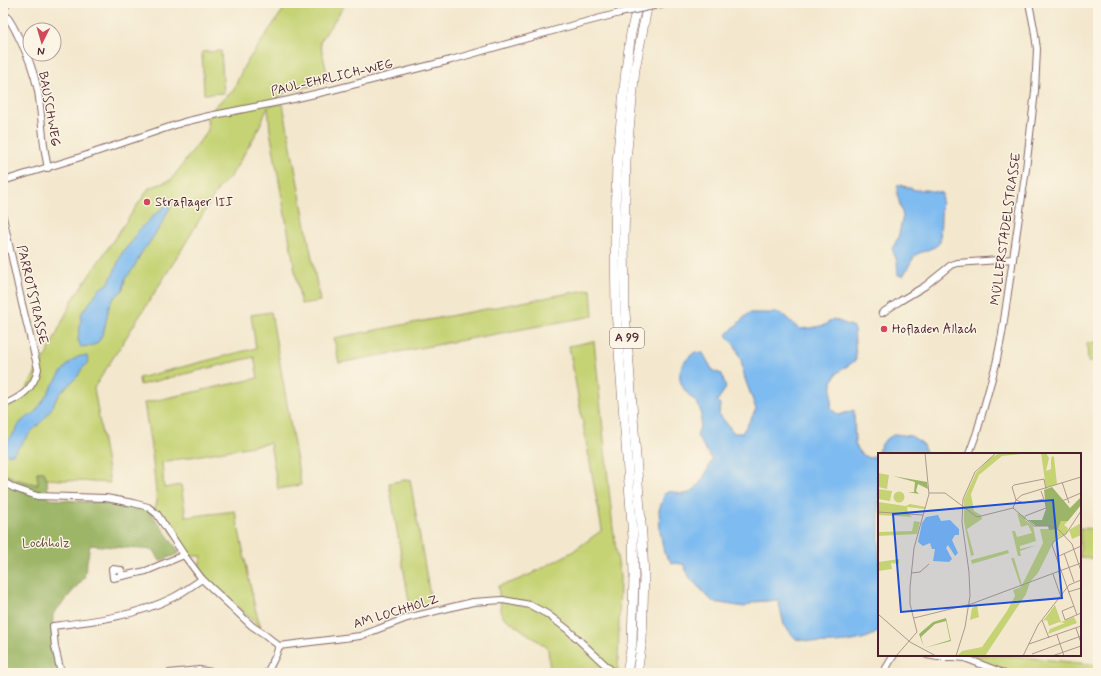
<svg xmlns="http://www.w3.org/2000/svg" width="1101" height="676" font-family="Mynerve,sans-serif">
<rect width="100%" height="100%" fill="#fcf5e5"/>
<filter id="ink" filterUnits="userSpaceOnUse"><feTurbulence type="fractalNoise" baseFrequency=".025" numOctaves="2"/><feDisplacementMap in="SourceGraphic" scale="8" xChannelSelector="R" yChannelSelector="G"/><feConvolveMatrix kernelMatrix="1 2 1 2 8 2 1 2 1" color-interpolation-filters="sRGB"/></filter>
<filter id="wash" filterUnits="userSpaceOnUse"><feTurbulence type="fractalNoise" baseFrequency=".012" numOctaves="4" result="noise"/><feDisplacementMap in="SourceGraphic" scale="16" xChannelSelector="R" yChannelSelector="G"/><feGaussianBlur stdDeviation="0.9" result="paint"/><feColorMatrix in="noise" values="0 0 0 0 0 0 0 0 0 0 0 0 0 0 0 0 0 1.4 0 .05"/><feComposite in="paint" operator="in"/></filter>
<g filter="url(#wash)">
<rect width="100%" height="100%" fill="#f3e8ce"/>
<g fill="#c5d375" stroke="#887950">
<path d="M 288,3 L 346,3 L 320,42 L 329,82 L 288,91 L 269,105 L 283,104 L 320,301 L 301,304 L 270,131 L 268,107 L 256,134 L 231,176 L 218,189 L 179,254 L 94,388 L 110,483 L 47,479 L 44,472 L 37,472 L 38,485 L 15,479 L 5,474 L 3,476 L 3,406 L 21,399 L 39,366 L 42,364 L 73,299 L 149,188 L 171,180 L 208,130 L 207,119 L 216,105 L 233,91 L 244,66 Z"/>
<path d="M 221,51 L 224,93 L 204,94 L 202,52 Z"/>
<path d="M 591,289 L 593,316 L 339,363 L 334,338 Z"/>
<path d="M 271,312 L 301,485 L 278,489 L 270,443 L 162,462 L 164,488 L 181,485 L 186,517 L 235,511 L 255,608 L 261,628 L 208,581 L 196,576 L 202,556 L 187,556 L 155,508 L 157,502 L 152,453 L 144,403 L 258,378 L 254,357 L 140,385 L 139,378 L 256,348 L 251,315 Z"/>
<path d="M 594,341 L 613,528 L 620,577 L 618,670 L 618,673 L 550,673 L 548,648 L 502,616 L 498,586 L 515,581 L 531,574 L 572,552 L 602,530 L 569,346 Z"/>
<path d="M 1098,342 L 1098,361 L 1088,362 L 1087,343 Z"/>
<path d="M 410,479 L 431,602 L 410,607 L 389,483 Z"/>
<path d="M 1080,528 L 1098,529 L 1098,559 L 1080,557 Z"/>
<path d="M 969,655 L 1004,655 L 1098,665 L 1098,673 L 1005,672 L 969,657 Z"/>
</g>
<path fill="#9cb566" stroke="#736a48" d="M 37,472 L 44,472 L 47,479 L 48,499 L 133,505 L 149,510 L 180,553 L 160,561 L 154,550 L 90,545 L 84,578 L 53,614 L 52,636 L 61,673 L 3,673 L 3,477 L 5,474 L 15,479 L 38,485 Z"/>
<g fill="#7ebbf0" stroke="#646d8e">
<path d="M 898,184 L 915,190 L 926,190 L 942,193 L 940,242 C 934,251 921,250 915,256 C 912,259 906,272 903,276 L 898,275 L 897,261 L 892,249 L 898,238 L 903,216 L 897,194 Z"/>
<path d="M 175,198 L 160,227 L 147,246 L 143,250 L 133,269 L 125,279 L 123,290 L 114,298 L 109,306 L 104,331 L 99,341 L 94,345 L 81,347 L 78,340 L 82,312 L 89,304 L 99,289 L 108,284 L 114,272 L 122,253 L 134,239 L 137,232 L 152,217 Z"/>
<path d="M 749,313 L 781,313 L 799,329 L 811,328 L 825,325 L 833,319 L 854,327 L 856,360 L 837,373 L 832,382 L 831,409 L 839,415 L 854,410 L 855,444 L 861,454 L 870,458 L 876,456 L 879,449 L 885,440 L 895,434 L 911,436 L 922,443 L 927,454 L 879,454 L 879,630 C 871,641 835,644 821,643 C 813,642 804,640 796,639 L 784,625 L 778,600 L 754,602 L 745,607 L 713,602 L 690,578 L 683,564 L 672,563 L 664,553 L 660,531 L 659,510 L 665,493 C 676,489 674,494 683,494 C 697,495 708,470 712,459 L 697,436 C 700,426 704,415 698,405 C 695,399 687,395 684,389 C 674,373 683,361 695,352 L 703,353 L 713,371 L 722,374 L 726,388 L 717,401 L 720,404 L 719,414 L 734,433 L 742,433 L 752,417 L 756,409 L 745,379 L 741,360 L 736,347 L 726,335 Z"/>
<path d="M 81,356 L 87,356 L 88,362 L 81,370 L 78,376 L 62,391 L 55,401 L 53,406 L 45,418 L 31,432 L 13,454 L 8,455 L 4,451 C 6,443 11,437 16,430 C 18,427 19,424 21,422 C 25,418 30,416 34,413 C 47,399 62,361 81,356 Z"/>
</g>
</g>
<g filter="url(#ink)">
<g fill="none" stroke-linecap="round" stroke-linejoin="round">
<defs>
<g id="minor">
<path d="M 3,9 L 8,3"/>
<path d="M 3,13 C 10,18 14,28 18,36 C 27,53 34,72 38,91 C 42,116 42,143 48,168"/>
<path d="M 3,181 L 84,156 L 184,122 L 209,116 L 289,100 L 332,90 L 451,60 L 570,26 L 620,13"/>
<path d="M 3,217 L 22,304 L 38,369 C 34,389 20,398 3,405"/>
<path d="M 882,313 L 900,301 L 925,286 L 951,265 L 957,263 L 1013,259"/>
<path d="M 969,454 L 977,432 L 996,364 L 1002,334 L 1026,169 L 1035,91 L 1037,49 L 1034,28 L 1029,3"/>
<path d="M 3,482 L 14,488 L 37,496 L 106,498 L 133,503 L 148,507 L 157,514 L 184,555 L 202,579 L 252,626 L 264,634 L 279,646"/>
<path d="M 122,576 L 113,578 L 112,569 L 121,570 L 122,576 L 146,571 L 184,555"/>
<path d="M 279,646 L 360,636 L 407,618 L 473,602 L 503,600 L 530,605 L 547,614 L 567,629 L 614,673"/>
<path d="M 927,655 L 938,657 L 955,657 L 965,658 L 1003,673"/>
<path d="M 61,673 L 55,647 L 53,626 C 94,621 137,616 174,597 C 184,592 193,585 202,579"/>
<path d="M 169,673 L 199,670 L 218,673"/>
<path d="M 267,673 L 276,655 L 279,646"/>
<path d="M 883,673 L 894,655"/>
</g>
<g id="highway">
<path d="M 627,673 L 632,643 L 634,576 L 633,537 L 616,311 L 615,236 L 617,163 L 626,70 L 631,33 L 638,3"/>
<path d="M 637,673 L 642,640 L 644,576 L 642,536 L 625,312 L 624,239 L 626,160 L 635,69 L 648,3"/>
</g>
</defs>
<use href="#minor" stroke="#856564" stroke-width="8"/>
<use href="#highway" stroke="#856564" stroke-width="10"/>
<use href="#minor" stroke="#fff" stroke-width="6"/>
<use href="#highway" stroke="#fff" stroke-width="9"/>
<defs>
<path id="minor-bridge" d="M 620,13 L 663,4"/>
</defs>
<use href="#minor-bridge" stroke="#856564" stroke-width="8" stroke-linecap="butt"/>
<use href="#minor-bridge" stroke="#fff" stroke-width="6"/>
</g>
</g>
<g fill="#d1495b" stroke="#fcf5e5" stroke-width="1.5">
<circle cx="147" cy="202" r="4"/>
<circle cx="884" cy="329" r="4"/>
</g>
<g text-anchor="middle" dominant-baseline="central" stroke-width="3" stroke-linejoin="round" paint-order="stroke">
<rect fill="#fcf5e5" stroke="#7f5f63" stroke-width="1" x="610" y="328" width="34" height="20" rx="3"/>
<g font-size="12" font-weight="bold" fill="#4a1f2b">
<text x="627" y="338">A 99</text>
</g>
<g font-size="13" fill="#4a1f2b" stroke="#fcf5e5">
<text transform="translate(332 78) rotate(-13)">PAUL-EHRLICH-WEG</text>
<text transform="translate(49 109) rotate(80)">BAUSCHWEG</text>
<text transform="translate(1006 229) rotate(-82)">MÜLLERSTADELSTRASSE</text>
<text transform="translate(32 295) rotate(77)">PARROTSTRASSE</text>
<text transform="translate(396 612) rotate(-17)">AM LOCHHOLZ</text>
</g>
<g font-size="13" fill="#4a1f2b" stroke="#fcf5e5" text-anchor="start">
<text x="155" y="202">Straflager III</text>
<text x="892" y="329">Hofladen Allach</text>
</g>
<g font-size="13" fill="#694c3e" stroke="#fcf5e5">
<text x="46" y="543">Lochholz</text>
</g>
</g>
<g transform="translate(878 453)">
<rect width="203" height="203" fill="#f3e8ce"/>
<path d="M 122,0 L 152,0 L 124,3 L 101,22 L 93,41 L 96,58 L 103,62 L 104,66 L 89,76 L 96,102 L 93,103 L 86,69 L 86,46 L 98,20 L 112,5 ZM 163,0 L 168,0 L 171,5 L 168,18 L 173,16 L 173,7 L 174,3 L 176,4 L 179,31 L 168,35 ZM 0,20 L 11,22 L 9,36 L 0,34 ZM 0,36 L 14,38 L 12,48 L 0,46 ZM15.5 44a5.5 5.5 0 1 1 11 0a5.5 5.5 0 1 1-11 0ZM 0,49 L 28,53 L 32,51 L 48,54 L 47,56 L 29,54 L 30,60 L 34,64 L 0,62 ZM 139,60 L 148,64 L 147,67 L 155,73 L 158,88 L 142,93 L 142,96 L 159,92 L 142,98 L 143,103 L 140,103 L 134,78 L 137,78 L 139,84 L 154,80 L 150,72 L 143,74 ZM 36,68 L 42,69 L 39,81 L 0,83 L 0,79 L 34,78 ZM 183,68 L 190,68 L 186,72 L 190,75 L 189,80 L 177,86 L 160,120 L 152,129 L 148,141 L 109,200 L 107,203 L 79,203 L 84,198 L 104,194 L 129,158 L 137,143 L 135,137 L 143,134 L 133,105 L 136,105 L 144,132 L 165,90 L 162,76 L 180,76 ZM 203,70 L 203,82 L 194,86 L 191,77 ZM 130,97 L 131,100 L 94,111 L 93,107 ZM 21,106 L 21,111 L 13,110 L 14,116 L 0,118 L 0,109 ZM 99,152 L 101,164 L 92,167 L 94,155 ZM 177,152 L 183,169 L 196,164 L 199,170 L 170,181 L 172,176 L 187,170 L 181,169 L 171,173 L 169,167 L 165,168 Z" fill="#c5d375"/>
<path d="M 15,23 L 49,29 L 50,36 L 40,31 L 38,38 L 41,41 L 30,39 L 36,39 L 37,29 ZM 174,34 L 192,55 L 203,44 L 203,52 L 190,68 L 183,68 L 180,76 L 171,77 L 170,73 L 158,73 L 150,67 L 164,67 L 168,56 L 166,37 ZM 68,165 L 73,188 L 46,195 L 72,187 L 68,168 L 57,171 L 43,184 L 46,194 L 41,181 L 55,169 Z" fill="#9cb566"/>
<path d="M 60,62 L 63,68 L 72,67 L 81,76 L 81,82 L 77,82 L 74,87 L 80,100 L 77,103 L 70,92 L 68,95 L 74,106 L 71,109 L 55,108 L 57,96 L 54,96 L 52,90 L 45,93 L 40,89 L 44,70 L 48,64 Z" fill="#7ebbf0"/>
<path fill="none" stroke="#af988d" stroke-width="1" d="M 184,29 L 191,50M 163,38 L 168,52M 51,40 L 67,40 L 99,64 L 135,55M 138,47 L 134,34 L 136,32 L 166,26 L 168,36M 138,47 L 146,50 L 166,46M 184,48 L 203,40M 135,55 L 156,73 L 172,73 L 181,77 L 194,91 L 203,118M 135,55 L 138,47 L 144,42 L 203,24M 0,59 L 45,62M 147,63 L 168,55 L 168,52M 186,100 L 196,129M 181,103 L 203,93M 33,120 L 42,119 L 51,111M 175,121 L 183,144M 190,139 L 203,135M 196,153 L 184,158 L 187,167 L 203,160M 0,161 L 32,189 L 58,203M 199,162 L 174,92 L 176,88 L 188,81 L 203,58M 36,165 L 93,151 L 203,110M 164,167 L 171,185M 198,175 L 203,190M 179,182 L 186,203M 151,191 L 203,173M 154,201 L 203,183M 18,203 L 39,179 L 32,151 L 32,134 L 36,95 L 51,41 L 47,0M 78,203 L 87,174 L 92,143 L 91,119 L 84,69 L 85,46 L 97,19 L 118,0M 145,203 L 160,172 L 191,132 L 203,127M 174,203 L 203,193"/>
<path fill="#1d4ed8" fill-opacity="0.15" stroke="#1d4ed8" stroke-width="2" d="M 175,47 L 184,145 L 23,159 L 15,61 Z"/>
<rect width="203" height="203" fill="none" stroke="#4a1f2b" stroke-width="2"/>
</g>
<rect width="1101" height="676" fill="none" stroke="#fcf5e5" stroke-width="16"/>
<g transform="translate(42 42) rotate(185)"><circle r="19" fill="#fcf5e5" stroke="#b59f9b"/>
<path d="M0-3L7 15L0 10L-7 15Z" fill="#d1495b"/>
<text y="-6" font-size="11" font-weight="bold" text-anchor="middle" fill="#4a1f2b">N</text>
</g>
</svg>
